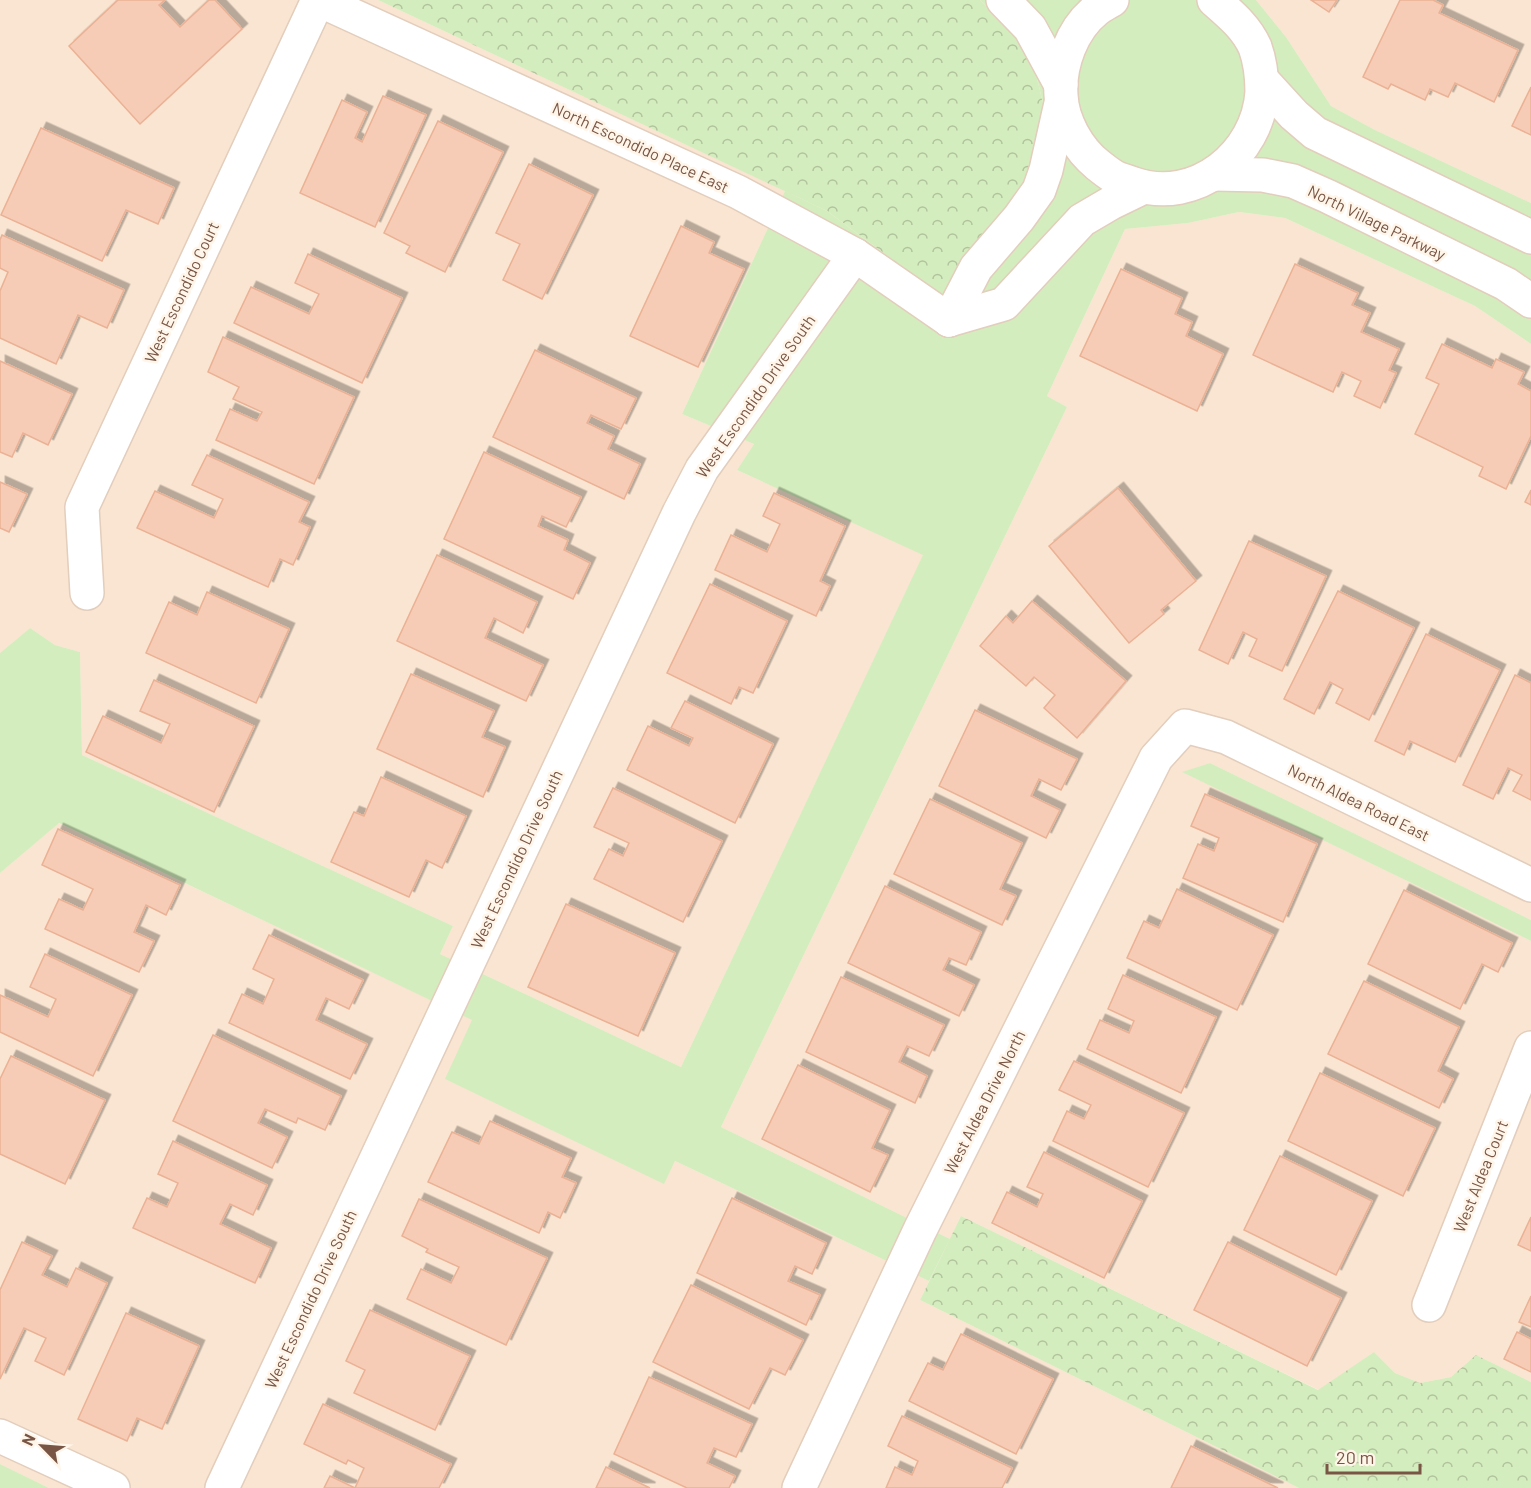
<svg xmlns="http://www.w3.org/2000/svg" width="1531" height="1488" font-family="Barlow,sans-serif">
<defs>
<pattern id="park-crowns" width="20" height="18" patternUnits="userSpaceOnUse" patternTransform="scale(1.5)"><rect width="20" height="18" fill="#d4edbe"/><path d="M2 6a3 3 0 1 1 6 0M12 15a3 3 0 1 1 6 0" fill="none" stroke="#b1c39c"/></pattern>
<filter id="shadow"><feDropShadow dx="5.5" dy="-5.5" stdDeviation="0" flood-color="#0004"/></filter>
</defs>
<rect width="100%" height="100%" fill="#fef1e1"/>
<g fill="#f9e5d1">
<path d="M 0,0 L 378,0 L 785,191 L 682,414 L 754,444 L 737,470 L 924,554 L 681,1067 L 440,954 L 453,926 L 82,755 L 80,652 L 55,645 L 30,628 L 0,653 Z"/>
<path d="M 1256,0 L 1531,0 L 1531,203 L 1375,130 L 1331,106 L 1286,37 Z"/>
<path d="M 1239,212 L 1285,218 L 1475,306 L 1531,344 L 1531,920 L 1210,763 L 1183,772 L 1531,941 L 1531,1382 L 1476,1355 L 1451,1377 L 1420,1383 L 1395,1373 L 1374,1352 L 1319,1390 L 961,1216 L 950,1239 L 721,1127 L 1067,407 L 1047,396 L 1125,229 L 1188,223 Z"/>
<path d="M 58,823 L 473,1020 L 446,1079 L 664,1183 L 675,1161 L 929,1281 L 920,1300 L 1299,1488 L 49,1488 L 0,1464 L 0,873 Z"/>
</g>
<g fill="url(#park-crowns)">
<path d="M 378,0 L 980,0 L 1021,39 L 1036,74 L 1045,112 L 1024,193 L 957,277 L 938,287 L 916,277 L 827,211 Z"/>
<path d="M 961,1216 L 1318,1390 L 1374,1352 L 1395,1373 L 1420,1383 L 1451,1377 L 1476,1355 L 1531,1382 L 1531,1488 L 1299,1488 L 920,1300 Z"/>
</g>
<g fill="#d4edbe">
<path d="M 980,0 L 1256,0 L 1286,37 L 1331,106 L 1375,130 L 1531,203 L 1531,344 L 1475,306 L 1285,218 L 1239,212 L 1188,223 L 1125,229 L 1047,396 L 1067,407 L 721,1127 L 950,1239 L 929,1281 L 675,1161 L 664,1184 L 445,1079 L 472,1020 L 59,823 L 0,873 L 0,653 L 30,628 L 55,645 L 80,652 L 82,755 L 453,926 L 440,954 L 681,1067 L 923,555 L 737,470 L 754,444 L 682,414 L 785,191 L 827,211 L 916,277 L 939,286 L 957,277 L 1024,193 L 1045,112 L 1036,74 L 1021,39 Z"/>
<path d="M 1210,763 L 1531,920 L 1531,941 L 1182,772 Z"/>
<path d="M 0,1464 L 49,1488 L 0,1488 Z"/>
</g>
<g fill="#f7ccb6" stroke="#ebb194" stroke-width="1.5" filter="url(#shadow)">
<path d="M 118,0 L 165,0 L 159,5 L 180,27 L 209,0 L 215,0 L 242,29 L 140,124 L 69,46 Z"/>
<path d="M 1311,0 L 1337,0 L 1329,12 Z"/>
<path d="M 1400,0 L 1433,0 L 1443,5 L 1439,13 L 1518,50 L 1494,102 L 1455,83 L 1448,97 L 1430,89 L 1425,100 L 1391,84 L 1388,89 L 1363,77 Z"/>
<path d="M 1531,87 L 1531,135 L 1512,126 Z"/>
<path d="M 383,96 L 426,115 L 375,227 L 300,193 L 342,100 L 367,112 L 355,138 L 362,142 Z"/>
<path d="M 438,121 L 503,152 L 445,272 L 406,253 L 410,246 L 384,233 Z"/>
<path d="M 41,128 L 174,188 L 158,224 L 126,210 L 102,261 L 1,215 Z"/>
<path d="M 529,164 L 593,195 L 542,299 L 503,280 L 520,244 L 496,233 Z"/>
<path d="M 681,226 L 714,242 L 709,253 L 744,269 L 698,367 L 630,336 Z"/>
<path d="M 2,235 L 124,290 L 107,328 L 78,315 L 56,364 L 0,338 L 0,291 L 8,272 L 0,268 L 0,240 Z"/>
<path d="M 308,254 L 402,298 L 362,383 L 234,323 L 251,287 L 309,314 L 319,294 L 295,283 Z"/>
<path d="M 1295,264 L 1358,293 L 1352,305 L 1370,313 L 1361,332 L 1399,349 L 1389,370 L 1396,373 L 1380,408 L 1354,396 L 1361,381 L 1342,372 L 1333,392 L 1253,355 Z"/>
<path d="M 1121,269 L 1182,298 L 1175,314 L 1192,322 L 1186,336 L 1223,354 L 1197,411 L 1080,356 Z"/>
<path d="M 223,337 L 354,397 L 314,484 L 216,440 L 230,409 L 257,421 L 262,412 L 233,399 L 239,387 L 208,372 Z"/>
<path d="M 1442,344 L 1492,368 L 1496,359 L 1524,372 L 1518,384 L 1531,391 L 1531,436 L 1506,489 L 1479,476 L 1483,467 L 1415,434 L 1439,384 L 1426,378 Z"/>
<path d="M 535,350 L 636,398 L 621,429 L 591,415 L 587,423 L 614,436 L 608,449 L 640,464 L 624,499 L 493,437 Z"/>
<path d="M 0,361 L 72,394 L 48,445 L 23,433 L 12,457 L 0,452 Z"/>
<path d="M 484,452 L 581,497 L 566,527 L 542,516 L 538,526 L 568,540 L 564,550 L 590,563 L 573,599 L 444,539 Z"/>
<path d="M 207,455 L 309,502 L 299,522 L 310,527 L 293,565 L 280,559 L 268,587 L 137,528 L 155,491 L 214,518 L 223,499 L 192,485 Z"/>
<path d="M 0,482 L 27,494 L 9,532 L 0,528 Z"/>
<path d="M 1118,488 L 1196,581 L 1161,610 L 1164,614 L 1129,643 L 1049,546 Z"/>
<path d="M 1531,490 L 1531,505 L 1525,502 Z"/>
<path d="M 774,493 L 845,526 L 820,581 L 830,586 L 816,616 L 715,570 L 731,535 L 767,552 L 780,524 L 763,516 Z"/>
<path d="M 1249,541 L 1326,576 L 1282,671 L 1249,656 L 1257,639 L 1243,632 L 1228,664 L 1199,650 Z"/>
<path d="M 437,555 L 537,602 L 523,633 L 494,618 L 485,638 L 543,665 L 526,701 L 397,641 Z"/>
<path d="M 710,584 L 787,621 L 753,693 L 739,687 L 731,704 L 667,673 Z"/>
<path d="M 1338,591 L 1414,628 L 1369,720 L 1336,703 L 1343,689 L 1330,682 L 1314,714 L 1284,699 Z"/>
<path d="M 207,592 L 289,629 L 256,703 L 146,653 L 169,602 L 197,615 Z"/>
<path d="M 1032,601 L 1126,681 L 1077,738 L 1044,708 L 1055,695 L 1034,677 L 1026,686 L 980,646 L 1006,616 L 1013,623 Z"/>
<path d="M 1426,634 L 1500,670 L 1455,762 L 1410,741 L 1404,755 L 1375,741 Z"/>
<path d="M 411,674 L 494,711 L 482,737 L 505,747 L 483,797 L 377,749 Z"/>
<path d="M 1515,675 L 1531,683 L 1531,800 L 1513,791 L 1522,775 L 1508,768 L 1493,799 L 1463,785 Z"/>
<path d="M 154,680 L 254,726 L 214,812 L 86,752 L 103,716 L 161,743 L 170,724 L 140,711 Z"/>
<path d="M 685,701 L 773,744 L 735,823 L 627,770 L 648,726 L 689,746 L 693,738 L 671,728 Z"/>
<path d="M 975,710 L 1077,759 L 1061,790 L 1039,779 L 1031,796 L 1060,810 L 1046,838 L 939,786 Z"/>
<path d="M 381,777 L 466,816 L 442,868 L 426,860 L 409,897 L 331,862 L 354,812 L 364,816 Z"/>
<path d="M 613,788 L 722,841 L 683,922 L 594,879 L 609,849 L 623,856 L 629,843 L 594,827 Z"/>
<path d="M 1205,794 L 1317,844 L 1283,922 L 1183,878 L 1198,844 L 1214,851 L 1219,838 L 1191,826 Z"/>
<path d="M 930,799 L 1022,843 L 1000,889 L 1016,896 L 1002,925 L 894,874 Z"/>
<path d="M 58,829 L 180,885 L 166,915 L 146,905 L 134,932 L 154,941 L 139,972 L 45,929 L 59,899 L 83,910 L 93,889 L 42,865 Z"/>
<path d="M 885,886 L 981,932 L 966,965 L 949,958 L 943,970 L 974,985 L 959,1016 L 848,963 Z"/>
<path d="M 1177,889 L 1273,935 L 1237,1010 L 1127,958 L 1144,921 L 1159,928 Z"/>
<path d="M 1404,890 L 1512,943 L 1498,972 L 1482,964 L 1460,1009 L 1368,964 Z"/>
<path d="M 566,904 L 675,953 L 638,1036 L 528,987 Z"/>
<path d="M 269,935 L 363,980 L 349,1009 L 326,998 L 316,1020 L 367,1044 L 350,1079 L 229,1023 L 242,994 L 263,1004 L 274,979 L 253,969 Z"/>
<path d="M 45,954 L 132,995 L 93,1076 L 0,1032 L 0,995 L 48,1017 L 56,999 L 30,987 Z"/>
<path d="M 1123,975 L 1216,1017 L 1181,1093 L 1087,1049 L 1100,1020 L 1129,1033 L 1134,1021 L 1108,1009 Z"/>
<path d="M 841,977 L 944,1025 L 929,1056 L 907,1046 L 899,1062 L 927,1076 L 915,1103 L 806,1052 Z"/>
<path d="M 1364,981 L 1459,1027 L 1438,1071 L 1453,1079 L 1439,1108 L 1328,1054 Z"/>
<path d="M 213,1035 L 341,1096 L 325,1130 L 298,1118 L 296,1123 L 265,1109 L 258,1123 L 287,1137 L 272,1168 L 173,1121 Z"/>
<path d="M 11,1056 L 105,1100 L 65,1184 L 0,1154 L 0,1079 Z"/>
<path d="M 1074,1061 L 1184,1113 L 1148,1187 L 1053,1141 L 1067,1111 L 1084,1119 L 1091,1105 L 1059,1090 Z"/>
<path d="M 798,1065 L 890,1110 L 872,1148 L 888,1155 L 870,1192 L 762,1139 Z"/>
<path d="M 1320,1073 L 1435,1128 L 1403,1196 L 1288,1141 Z"/>
<path d="M 490,1121 L 571,1158 L 562,1177 L 576,1183 L 560,1218 L 548,1212 L 539,1233 L 428,1182 L 452,1132 L 479,1144 Z"/>
<path d="M 173,1141 L 267,1185 L 253,1215 L 230,1204 L 220,1224 L 271,1248 L 255,1283 L 133,1228 L 147,1198 L 167,1207 L 178,1183 L 158,1174 Z"/>
<path d="M 1044,1152 L 1142,1201 L 1104,1278 L 992,1223 L 1007,1192 L 1037,1207 L 1043,1194 L 1027,1187 Z"/>
<path d="M 1280,1156 L 1372,1201 L 1336,1275 L 1244,1230 Z"/>
<path d="M 732,1198 L 826,1243 L 812,1274 L 795,1266 L 788,1281 L 820,1295 L 806,1325 L 697,1273 Z"/>
<path d="M 419,1199 L 547,1258 L 506,1345 L 407,1299 L 421,1269 L 451,1283 L 459,1267 L 426,1252 L 428,1249 L 402,1236 Z"/>
<path d="M 1531,1217 L 1531,1251 L 1518,1245 Z"/>
<path d="M 22,1242 L 52,1256 L 42,1275 L 67,1287 L 76,1268 L 107,1283 L 64,1375 L 35,1361 L 46,1338 L 24,1328 L 0,1379 L 0,1290 Z"/>
<path d="M 1228,1242 L 1341,1298 L 1307,1366 L 1194,1310 Z"/>
<path d="M 691,1285 L 803,1340 L 785,1375 L 770,1368 L 749,1409 L 653,1362 Z"/>
<path d="M 1531,1296 L 1531,1327 L 1519,1322 Z"/>
<path d="M 370,1310 L 470,1356 L 435,1430 L 354,1393 L 365,1370 L 346,1361 Z"/>
<path d="M 126,1313 L 199,1346 L 162,1429 L 137,1418 L 127,1441 L 78,1419 Z"/>
<path d="M 1517,1332 L 1531,1339 L 1531,1372 L 1504,1359 Z"/>
<path d="M 961,1334 L 1053,1379 L 1016,1454 L 909,1401 L 928,1363 L 943,1370 Z"/>
<path d="M 649,1377 L 752,1424 L 736,1457 L 714,1448 L 707,1463 L 735,1476 L 729,1488 L 687,1488 L 614,1454 Z"/>
<path d="M 323,1404 L 451,1464 L 439,1488 L 324,1488 L 330,1476 L 355,1488 L 364,1468 L 348,1460 L 346,1464 L 304,1444 Z"/>
<path d="M 902,1416 L 1012,1468 L 1002,1488 L 886,1488 L 895,1467 L 912,1475 L 918,1461 L 888,1446 Z"/>
<path d="M 1191,1446 L 1278,1488 L 1171,1488 Z"/>
<path d="M 606,1467 L 650,1488 L 596,1488 Z"/>
</g>
<g fill="none" stroke-linecap="round" stroke-linejoin="round">
<defs>
<g id="minor">
<path d="M 319,0 L 738,192 L 855,255 L 949,320"/>
<path d="M 1003,0 L 1030,28 L 1061,85"/>
<path d="M 1112,0 C 1107,3 1101,6 1096,10 C 1072,29 1059,65 1061,95 C 1062,121 1078,149 1098,165 C 1103,169 1108,173 1113,176 C 1119,180 1127,181 1134,184 C 1196,205 1258,154 1262,92 C 1262,78 1260,61 1255,47 C 1246,27 1230,14 1214,0"/>
<path d="M 1262,80 L 1294,115 L 1315,133 L 1531,237"/>
<path d="M 1214,174 L 1263,175 L 1293,181 L 1327,196 L 1506,284 L 1531,301"/>
<path d="M 949,320 L 976,268 L 1019,218 L 1039,190 L 1046,170 L 1061,103"/>
<path d="M 949,320 L 1004,304 L 1082,220 L 1111,203 L 1144,187"/>
<path d="M 87,593 L 82,507 L 318,0"/>
<path d="M 1429,1305 L 1531,1048"/>
<path d="M 0,1436 L 113,1488"/>
<path d="M 222,1488 L 679,513 L 702,469 L 855,255"/>
<path d="M 799,1488 L 920,1230 L 1156,758 L 1185,726 L 1226,737 L 1531,885"/>
</g>
</defs>
<use href="#minor" stroke="#e3cdbc" stroke-width="36"/>
<use href="#minor" stroke="#fff" stroke-width="33"/>
</g>
<g text-anchor="middle" dominant-baseline="central" stroke-width="5" stroke-linejoin="round" paint-order="stroke">
<g font-size="16" fill="#785545" stroke="#fff5e9">
<text transform="translate(641 147) rotate(25)">North Escondido Place East</text>
<text transform="translate(1377 222) rotate(26)">North Village Parkway</text>
<text transform="translate(181 292) rotate(-65)">West Escondido Court</text>
<text transform="translate(755 396) rotate(-55)">West Escondido Drive South</text>
<text transform="translate(1359 802) rotate(26)">North Aldea Road East</text>
<text transform="translate(516 859) rotate(-65)">West Escondido Drive South</text>
<text transform="translate(984 1102) rotate(-63)">West Aldea Drive North</text>
<text transform="translate(1480 1176) rotate(-68)">West Aldea Court</text>
<text transform="translate(310 1299) rotate(-65)">West Escondido Drive South</text>
</g>
</g>
<g transform="translate(42 1446) rotate(295)" stroke="#fff5e9" stroke-width="4.5" paint-order="stroke">
<path d="M0-4.5L10 22L0 15L-10 22Z" fill="#785545"/>
<text y="-9" font-size="16" font-weight="bold" text-anchor="middle" fill="#785545">N</text>
</g>
<path d="M1327 1464v9h93v-9" fill="none" stroke="#785545" stroke-width="3"/>
<text x="1336" y="1464" font-size="18" fill="#785545" stroke="#fff5e9" stroke-width="4.5" paint-order="stroke">20 m</text>
</svg>
